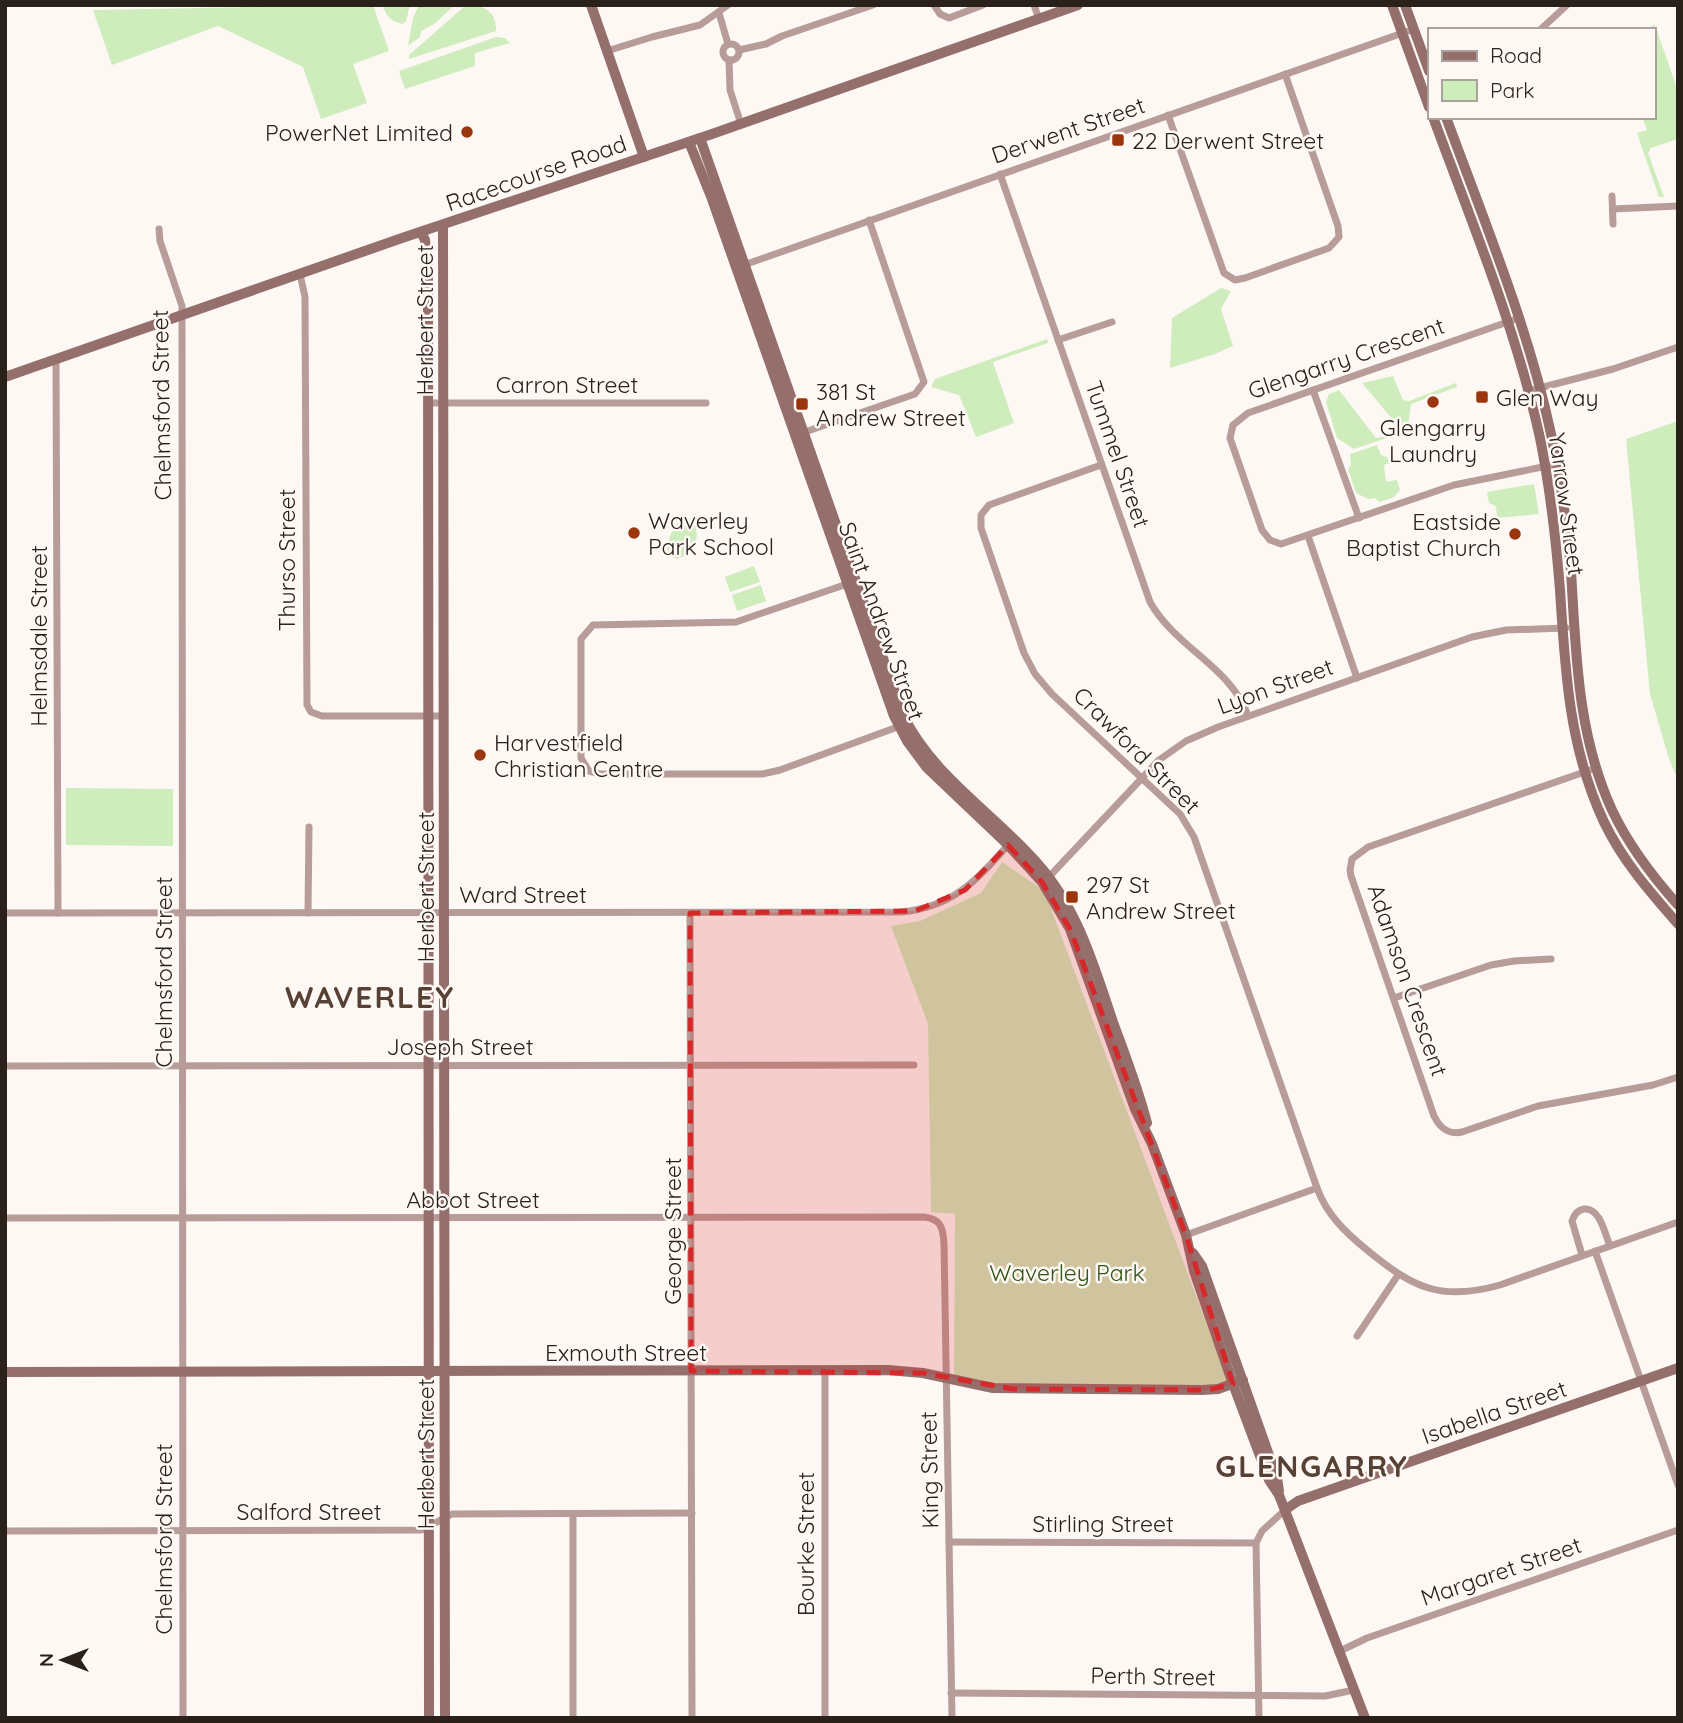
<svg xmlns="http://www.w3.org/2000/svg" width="1683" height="1723" font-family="Quicksand,sans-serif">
<rect width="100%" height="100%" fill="#fdf8f4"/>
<g fill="#cfecbd">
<path d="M 373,5 L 389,51 L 353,64 L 367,103 L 321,119 L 303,67 L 218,26 L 112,65 L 93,10 Z"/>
<path d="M 383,5 L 410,5 L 406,21 L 403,24 C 392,22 385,16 383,5 Z"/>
<path d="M 419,5 L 455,5 L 434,24 L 421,31 L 420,37 L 408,46 L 413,18 Z"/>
<path d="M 466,5 C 483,5 497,11 496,31 L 409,59 L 409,55 Z"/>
<path d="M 1655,25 L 1678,91 L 1678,139 L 1651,148 L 1648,153 L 1664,197 L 1659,197 L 1637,133 L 1647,130 L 1642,117 L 1653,117 L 1653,30 L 1642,30 Z"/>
<path d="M 496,37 L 505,38 L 510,43 L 475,53 L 475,66 L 405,89 L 399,71 Z"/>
<path d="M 1221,288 L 1231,291 L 1221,309 L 1233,346 L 1215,354 L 1170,368 L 1172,318 Z"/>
<path d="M 1047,339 L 1048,343 L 993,362 L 1014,423 L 976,437 L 959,395 L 931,387 L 935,379 Z"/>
<path d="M 1393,376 L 1403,400 L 1409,401 L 1456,383 L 1457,387 L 1411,404 L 1408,427 L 1398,438 L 1393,420 L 1362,383 Z"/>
<path d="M 1339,390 L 1376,438 L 1389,435 L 1390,437 L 1354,449 L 1337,438 L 1326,402 L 1329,394 Z"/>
<path d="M 1678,421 L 1678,780 L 1669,759 L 1650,694 L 1626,439 Z"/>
<path d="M 1377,445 L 1381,455 L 1387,457 L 1389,463 L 1384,465 L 1386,482 L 1397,480 L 1400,490 L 1394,497 L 1380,502 L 1375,498 L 1368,499 L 1356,493 L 1348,469 L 1351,465 L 1350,454 Z"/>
<path d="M 1534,484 L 1539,514 L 1497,518 L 1496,506 L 1489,503 L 1487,492 Z"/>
<path d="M 684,517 L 695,520 L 697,536 L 691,553 L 677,559 L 667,555 C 667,539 672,528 684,517 Z"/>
<path d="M 754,566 L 760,582 L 730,592 L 725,577 Z"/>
<path d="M 761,585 L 766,601 L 737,611 L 732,595 Z"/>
<path d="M 66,788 L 173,789 L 173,846 L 66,845 Z"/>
<path d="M 1002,862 L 1043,890 L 1050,906 L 1231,1389 L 954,1383 L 955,1214 L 931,1212 L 928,1024 L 891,926 L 920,921 L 981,893 Z"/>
</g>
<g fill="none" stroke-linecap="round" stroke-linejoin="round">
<g stroke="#b79c99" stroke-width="7">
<path d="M 934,5 L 940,14 L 949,18 L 983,5"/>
<path d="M 1034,5 L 1039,19"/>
<path d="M 719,13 L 728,44"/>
<path d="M 1540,30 L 1567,5"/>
<circle cx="731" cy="52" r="8"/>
<path d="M 739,50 L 766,44 L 782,36 L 873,5"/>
<path d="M 607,51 L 652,37 L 700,25 L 728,5"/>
<path d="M 729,60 L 730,90 L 741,124"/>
<path d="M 1168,115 L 1224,273 L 1235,280 L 1245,278 L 1329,248 L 1339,237 L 1338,226 L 1285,74"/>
<path d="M 1000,174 L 1150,602 C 1175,647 1233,669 1248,716"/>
<path d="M 1612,196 L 1613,224"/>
<path d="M 1613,209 L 1678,206"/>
<path d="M 159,229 L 160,241 L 182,306 L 183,1718"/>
<path d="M 741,266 L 1414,29"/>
<path d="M 300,274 L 305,297 L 307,705 L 311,712 L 322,716 L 444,716"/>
<path d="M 1519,318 L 1248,413 L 1233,425 L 1230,438 L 1262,530 L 1270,540 L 1281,544 L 1454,485 L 1557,464"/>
<path d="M 1058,340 L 1112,322"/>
<path d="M 56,359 L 58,913"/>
<path d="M 1313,390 L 1359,518"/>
<path d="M 1528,391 L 1613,369 L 1678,347"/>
<path d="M 428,403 L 706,403"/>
<path d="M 802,433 L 915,394 L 924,382 L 869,220"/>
<path d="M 1101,465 L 989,505 L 981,515 L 981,528 L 1024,653 L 1035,674 L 1052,694 L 1180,814 L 1194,837 L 1317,1188 C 1327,1215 1345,1232 1367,1250 C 1412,1287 1440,1302 1500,1285 L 1678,1222"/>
<path d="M 1308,536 L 1357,678"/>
<path d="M 850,583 L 736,622 L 593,625 L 581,639 L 581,758 L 589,771 L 600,774 L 762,774 L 780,770 L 903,725"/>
<path d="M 1596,768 L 1368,847 L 1352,859 L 1350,870 L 1351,876 L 1434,1116 C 1440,1128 1448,1135 1462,1132 L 1538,1106 L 1653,1085 L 1678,1077"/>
<path d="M 1046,880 L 1159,760 L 1186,741 L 1218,727 L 1472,637 L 1506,630 L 1566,628"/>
<path d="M 5,913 L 901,912 C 953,907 976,881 1009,844"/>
<path d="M 308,913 L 309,827"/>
<path d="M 690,913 L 692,1718"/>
<path d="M 1394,998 L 1491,965 L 1514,961 L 1551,959"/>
<path d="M 5,1066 L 914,1065"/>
<path d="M 5,1218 L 924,1217 C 941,1219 943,1228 944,1243 L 952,1718"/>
<path d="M 1186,1235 L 1317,1188"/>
<path d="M 1595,1251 L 1678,1485"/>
<path d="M 1582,1255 L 1572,1221 C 1574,1215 1577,1210 1584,1209 C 1600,1207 1605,1234 1610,1246"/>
<path d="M 1357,1336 L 1398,1275"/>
<path d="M 825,1370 L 825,1718"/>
<path d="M 573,1514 L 573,1718"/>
<path d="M 5,1531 L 422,1530 L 452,1514 L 692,1513"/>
<path d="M 949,1542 L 1256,1543"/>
<path d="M 1338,1652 L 1367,1638 L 1678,1530"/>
<path d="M 951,1693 L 1325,1696 L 1354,1690"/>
<path d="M 1259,1718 L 1256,1543 L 1262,1531 L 1285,1510"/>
</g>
<g stroke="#956f6c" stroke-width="10">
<path d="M 591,5 L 644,157"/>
<path d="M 1392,5 L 1429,107"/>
<path d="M 1405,5 L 1429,71"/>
<path d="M 1433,117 C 1472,223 1516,328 1540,438 C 1550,488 1556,539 1560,590 C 1565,670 1569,748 1604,822 C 1622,860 1650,892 1678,924"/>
<path d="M 1446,117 C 1484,221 1528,326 1551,434 C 1561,479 1567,525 1571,571 C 1576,652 1577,734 1612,810 C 1629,846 1652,876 1678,905"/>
<path d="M 700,138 L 903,715 C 933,777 994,813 1038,864 C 1078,909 1094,966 1113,1022 C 1125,1055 1138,1088 1147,1123"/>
<path d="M 689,142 L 712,199 L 894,716 L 907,741 L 927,768 L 1008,845 L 1042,882 L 1070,929 L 1135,1109 L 1152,1144 L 1186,1235 L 1194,1271 L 1233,1384 L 1269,1480 L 1279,1495 L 1365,1718"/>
<path d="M 443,225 L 445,1718"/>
<path d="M 421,232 L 425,240 L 428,265 L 429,1718"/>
<path d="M 5,377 L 402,238 L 712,134 L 1078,5"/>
<path d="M 1193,1253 L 1202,1266 L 1277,1478 L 1279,1491"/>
<path d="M 5,1372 L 888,1370 L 923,1373 L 993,1388 L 1202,1390 L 1218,1389 L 1243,1380"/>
<path d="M 1285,1510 L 1298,1501 L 1678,1368"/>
</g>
</g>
<path fill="#d62828" fill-opacity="0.2" stroke="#d62828" stroke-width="5" stroke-dasharray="14 9" stroke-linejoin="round" d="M 1008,845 L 1042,882 L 1070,929 L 1186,1235 L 1233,1384 L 1208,1390 L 1013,1389 L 923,1373 L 691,1371 L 690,913 L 915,911 L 965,890 Z"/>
<g fill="#9a350c" stroke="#fdf8f4" stroke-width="2.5">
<circle cx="467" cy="132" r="7"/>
<rect x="1111" y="133" width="14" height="14" rx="3.5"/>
<rect x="1475" y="390" width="14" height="14" rx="3.5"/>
<circle cx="1433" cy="402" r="7"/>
<rect x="795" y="397" width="14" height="14" rx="3.5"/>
<circle cx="634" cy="533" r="7"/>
<circle cx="1515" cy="534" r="7"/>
<circle cx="480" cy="755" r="7"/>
<rect x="1065" y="890" width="14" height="14" rx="3.5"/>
</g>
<g text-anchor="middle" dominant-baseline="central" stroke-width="5" stroke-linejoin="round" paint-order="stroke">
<g font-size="23" fill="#2b211b" stroke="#fdf8f4">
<text transform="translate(1068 130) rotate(-19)">Derwent Street</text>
<text transform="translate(536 173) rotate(-19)">Racecourse Road</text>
<text transform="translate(424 320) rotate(-90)">Herbert Street</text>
<text transform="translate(1346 358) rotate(-19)">Glengarry Crescent</text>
<text x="567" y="384">Carron Street</text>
<text transform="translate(161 405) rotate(-91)">Chelmsford Street</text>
<text transform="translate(1118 454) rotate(71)">Tummel Street</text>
<text transform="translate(1567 504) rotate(82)">Yarrow Street</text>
<text transform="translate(286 560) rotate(-90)">Thurso Street</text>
<text transform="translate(882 621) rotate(70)">Saint Andrew Street</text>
<text transform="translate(38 636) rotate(-90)">Helmsdale Street</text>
<text transform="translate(1275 686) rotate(-20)">Lyon Street</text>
<text transform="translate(1137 750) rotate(45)">Crawford Street</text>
<text transform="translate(425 887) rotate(-90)">Herbert Street</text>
<text x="523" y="894">Ward Street</text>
<text transform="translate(163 972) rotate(-90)">Chelmsford Street</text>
<text transform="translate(1408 980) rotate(71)">Adamson Crescent</text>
<text x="460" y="1046">Joseph Street</text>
<text x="473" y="1199">Abbot Street</text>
<text transform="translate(672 1231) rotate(-90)">George Street</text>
<text x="626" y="1352">Exmouth Street</text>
<text transform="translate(1494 1412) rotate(-19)">Isabella Street</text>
<text transform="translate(425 1454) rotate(-90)">Herbert Street</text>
<text transform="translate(929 1470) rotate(-91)">King Street</text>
<text x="309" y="1511">Salford Street</text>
<text x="1103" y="1523">Stirling Street</text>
<text transform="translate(163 1539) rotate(-90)">Chelmsford Street</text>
<text transform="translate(805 1544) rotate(-90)">Bourke Street</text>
<text transform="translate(1501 1571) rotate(-19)">Margaret Street</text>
<text transform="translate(1153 1676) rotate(1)">Perth Street</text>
</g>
<g font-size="23" fill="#2b211b" stroke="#fdf8f4" text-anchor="start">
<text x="453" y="132" text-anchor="end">PowerNet Limited</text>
<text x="1132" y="140">22 Derwent Street</text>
<text x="816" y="391">381 St<tspan x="816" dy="26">Andrew Street</tspan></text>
<text x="1496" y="397">Glen Way</text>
<text x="1433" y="427" text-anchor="middle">Glengarry<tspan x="1433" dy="26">Laundry</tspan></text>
<text x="648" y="520">Waverley<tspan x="648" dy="26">Park School</tspan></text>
<text x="1501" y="521" text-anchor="end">Eastside<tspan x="1501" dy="26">Baptist Church</tspan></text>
<text x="494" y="742">Harvestfield<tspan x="494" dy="26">Christian Centre</tspan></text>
<text x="1086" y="884">297 St<tspan x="1086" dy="26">Andrew Street</tspan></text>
</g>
<g font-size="23" fill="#315513" stroke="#fdf8f4">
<text x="1067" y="1272">Waverley Park</text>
</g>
<g font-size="30" font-weight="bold" letter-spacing="2" fill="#574134" stroke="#fdf8f4">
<text x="370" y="997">WAVERLEY</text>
<text x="1312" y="1466">GLENGARRY</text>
</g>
</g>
<rect width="1683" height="1723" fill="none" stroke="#2b211b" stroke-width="14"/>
<rect x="1428" y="28" width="228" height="91" fill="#fdf8f4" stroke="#a9a29d" stroke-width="2"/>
<rect x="1442" y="51" width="35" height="10" fill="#956f6c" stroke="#a9a29d" stroke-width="2"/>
<text x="1490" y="63" font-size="21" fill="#2b211b">Road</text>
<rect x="1442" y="80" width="35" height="21" fill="#cfecbd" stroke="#a9a29d" stroke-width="2"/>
<text x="1490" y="98" font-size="21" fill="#2b211b">Park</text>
<g transform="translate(63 1660) rotate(270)" stroke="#fdf8f4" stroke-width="5" paint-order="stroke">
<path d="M0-5L12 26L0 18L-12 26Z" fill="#2b211b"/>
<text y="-10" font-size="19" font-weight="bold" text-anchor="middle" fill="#2b211b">N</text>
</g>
</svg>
